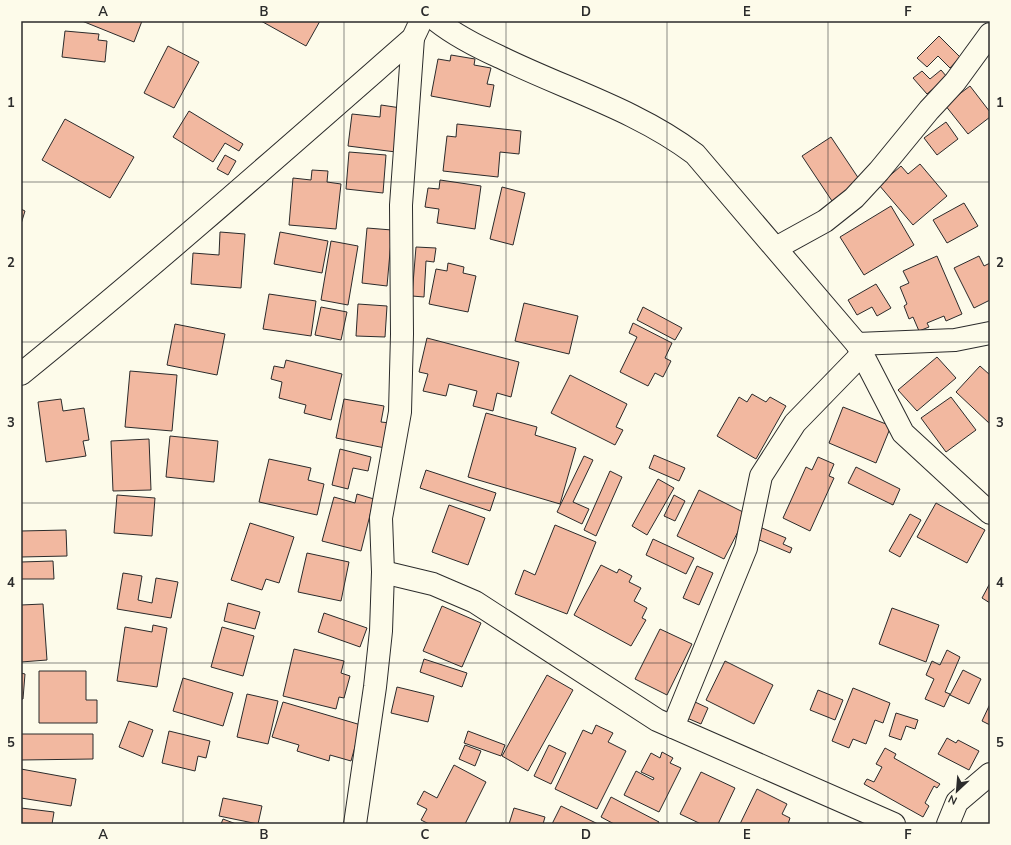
<svg xmlns="http://www.w3.org/2000/svg" width="1011" height="845" font-family="'Nunito Sans',sans-serif">
<rect width="100%" height="100%" fill="#fdfbea"/>
<g fill="#f2b8a0" stroke="#2b2b2b">
<path d="M 82,21 L 142,21 L 134,42 Z"/>
<path d="M 261,21 L 320,21 L 306,46 Z"/>
<path d="M 65,31 L 99,34 L 98,40 L 107,41 L 105,62 L 62,57 Z"/>
<path d="M 939,36 L 960,57 L 950,68 L 938,56 L 927,67 L 917,58 Z"/>
<path d="M 168,46 L 199,62 L 174,108 L 144,93 Z"/>
<path d="M 451,55 L 475,59 L 474,65 L 491,68 L 487,84 L 494,85 L 490,107 L 431,96 L 438,59 L 450,61 Z"/>
<path d="M 941,70 L 947,77 L 927,94 L 913,78 L 922,71 L 930,79 Z"/>
<path d="M 970,86 L 990,112 L 990,117 L 968,134 L 945,105 Z"/>
<path d="M 381,105 L 401,108 L 396,152 L 348,146 L 352,114 L 380,117 Z"/>
<path d="M 189,111 L 243,144 L 239,151 L 225,143 L 213,162 L 173,137 Z"/>
<path d="M 65,119 L 134,157 L 110,198 L 42,160 Z"/>
<path d="M 946,122 L 958,139 L 937,155 L 924,138 Z"/>
<path d="M 457,124 L 521,131 L 519,154 L 500,152 L 498,177 L 443,171 L 447,136 L 456,137 Z"/>
<path d="M 831,137 L 861,182 L 832,201 L 802,156 Z"/>
<path d="M 349,152 L 386,155 L 383,193 L 346,189 Z"/>
<path d="M 225,155 L 236,161 L 228,175 L 217,169 Z"/>
<path d="M 920,164 L 947,196 L 913,225 L 879,185 L 901,166 L 908,174 Z"/>
<path d="M 312,170 L 328,171 L 327,182 L 341,184 L 336,229 L 289,225 L 293,178 L 311,180 Z"/>
<path d="M 440,180 L 481,186 L 475,229 L 437,223 L 439,209 L 425,207 L 428,188 L 439,189 Z"/>
<path d="M 502,187 L 525,193 L 513,245 L 490,239 Z"/>
<path d="M 964,203 L 978,226 L 947,243 L 933,220 Z"/>
<path d="M 891,206 L 914,245 L 864,275 L 840,237 Z"/>
<path d="M 21,209 L 25,211 L 21,224 Z"/>
<path d="M 367,228 L 392,230 L 387,286 L 362,283 Z"/>
<path d="M 220,232 L 245,234 L 241,288 L 191,284 L 193,253 L 219,255 Z"/>
<path d="M 280,232 L 328,241 L 322,273 L 274,264 Z"/>
<path d="M 331,241 L 358,246 L 348,305 L 321,300 Z"/>
<path d="M 416,247 L 436,248 L 434,262 L 426,261 L 424,297 L 412,296 Z"/>
<path d="M 937,256 L 962,314 L 946,321 L 944,316 L 927,323 L 929,327 L 919,331 L 913,317 L 909,319 L 904,306 L 907,304 L 900,287 L 909,283 L 903,271 Z"/>
<path d="M 979,256 L 984,266 L 990,263 L 990,300 L 974,308 L 954,268 Z"/>
<path d="M 448,263 L 464,267 L 463,273 L 476,276 L 468,312 L 429,304 L 436,269 L 447,271 Z"/>
<path d="M 876,284 L 891,308 L 877,316 L 872,307 L 857,315 L 848,300 Z"/>
<path d="M 269,294 L 316,301 L 311,336 L 263,329 Z"/>
<path d="M 524,303 L 578,316 L 569,354 L 515,341 Z"/>
<path d="M 358,304 L 387,306 L 385,337 L 356,336 Z"/>
<path d="M 321,307 L 347,312 L 341,340 L 315,335 Z"/>
<path d="M 643,307 L 682,328 L 675,340 L 637,320 Z"/>
<path d="M 633,323 L 672,343 L 665,358 L 671,361 L 663,377 L 655,373 L 648,386 L 620,372 L 637,337 L 629,333 Z"/>
<path d="M 175,324 L 225,334 L 217,375 L 167,365 Z"/>
<path d="M 427,338 L 519,362 L 511,397 L 497,393 L 493,411 L 473,406 L 477,391 L 449,384 L 446,396 L 423,391 L 428,374 L 419,372 Z"/>
<path d="M 937,357 L 956,378 L 917,411 L 898,390 Z"/>
<path d="M 286,360 L 342,374 L 331,420 L 304,413 L 306,405 L 279,398 L 282,382 L 271,379 L 274,366 L 284,368 Z"/>
<path d="M 980,366 L 990,375 L 990,424 L 956,392 Z"/>
<path d="M 130,371 L 177,375 L 172,431 L 125,427 Z"/>
<path d="M 570,375 L 627,404 L 616,427 L 623,430 L 615,445 L 551,413 Z"/>
<path d="M 752,394 L 766,402 L 770,397 L 786,406 L 756,459 L 717,436 L 739,397 L 747,402 Z"/>
<path d="M 951,397 L 976,430 L 946,452 L 921,418 Z"/>
<path d="M 61,399 L 63,411 L 84,408 L 89,440 L 83,441 L 86,456 L 46,462 L 38,402 Z"/>
<path d="M 344,399 L 384,406 L 381,422 L 390,423 L 385,448 L 336,438 Z"/>
<path d="M 843,407 L 891,426 L 876,463 L 829,443 Z"/>
<path d="M 486,413 L 537,427 L 535,435 L 576,448 L 560,504 L 468,477 Z"/>
<path d="M 170,436 L 218,441 L 214,482 L 166,477 Z"/>
<path d="M 149,439 L 151,490 L 113,491 L 111,441 Z"/>
<path d="M 340,449 L 371,457 L 368,471 L 353,468 L 348,489 L 332,485 Z"/>
<path d="M 654,455 L 685,468 L 679,481 L 649,468 Z"/>
<path d="M 584,456 L 593,460 L 573,502 L 589,509 L 582,524 L 557,512 Z"/>
<path d="M 818,457 L 834,464 L 829,476 L 834,478 L 810,531 L 783,518 L 806,467 L 812,470 Z"/>
<path d="M 269,459 L 311,468 L 308,480 L 324,484 L 317,515 L 259,502 Z"/>
<path d="M 856,467 L 900,489 L 893,505 L 848,483 Z"/>
<path d="M 426,470 L 496,493 L 490,511 L 420,488 Z"/>
<path d="M 610,471 L 622,477 L 596,536 L 584,530 Z"/>
<path d="M 658,479 L 674,488 L 647,535 L 632,526 Z"/>
<path d="M 699,490 L 747,514 L 724,559 L 677,536 Z"/>
<path d="M 357,494 L 374,499 L 361,551 L 322,541 L 334,497 L 355,503 Z"/>
<path d="M 117,495 L 155,498 L 152,536 L 114,533 Z"/>
<path d="M 674,495 L 685,501 L 675,521 L 664,516 Z"/>
<path d="M 936,503 L 985,530 L 967,563 L 917,537 Z"/>
<path d="M 449,505 L 485,518 L 468,565 L 432,552 Z"/>
<path d="M 910,514 L 921,520 L 900,557 L 889,551 Z"/>
<path d="M 250,523 L 294,537 L 279,583 L 266,579 L 262,590 L 231,580 Z"/>
<path d="M 555,525 L 596,542 L 567,614 L 515,594 L 524,570 L 535,575 Z"/>
<path d="M 762,528 L 786,538 L 783,544 L 792,548 L 790,553 L 757,539 Z"/>
<path d="M 66,530 L 67,556 L 21,557 L 21,531 Z"/>
<path d="M 653,539 L 694,558 L 686,574 L 646,555 Z"/>
<path d="M 307,553 L 349,562 L 341,601 L 298,592 Z"/>
<path d="M 53,561 L 54,579 L 21,579 L 21,562 Z"/>
<path d="M 601,565 L 617,573 L 619,569 L 632,576 L 629,582 L 641,588 L 634,601 L 647,608 L 642,618 L 646,620 L 631,646 L 574,615 Z"/>
<path d="M 697,566 L 713,573 L 699,605 L 683,598 Z"/>
<path d="M 123,573 L 142,576 L 138,600 L 152,603 L 156,578 L 178,582 L 171,618 L 117,609 Z"/>
<path d="M 990,583 L 990,603 L 982,598 Z"/>
<path d="M 228,603 L 260,612 L 255,629 L 224,621 Z"/>
<path d="M 43,604 L 47,660 L 21,662 L 21,605 Z"/>
<path d="M 442,606 L 481,623 L 462,667 L 423,651 Z"/>
<path d="M 892,608 L 939,625 L 926,662 L 879,644 Z"/>
<path d="M 324,613 L 367,628 L 360,647 L 318,632 Z"/>
<path d="M 153,625 L 167,628 L 157,687 L 117,681 L 125,627 L 152,632 Z"/>
<path d="M 222,627 L 254,636 L 243,676 L 211,667 Z"/>
<path d="M 660,629 L 692,644 L 667,695 L 635,679 Z"/>
<path d="M 294,649 L 344,661 L 341,673 L 350,676 L 344,698 L 339,697 L 336,709 L 283,696 Z"/>
<path d="M 947,650 L 960,657 L 945,692 L 950,694 L 944,707 L 925,699 L 934,679 L 926,675 L 932,661 L 940,665 Z"/>
<path d="M 424,659 L 467,673 L 462,687 L 420,672 Z"/>
<path d="M 725,661 L 773,685 L 754,724 L 706,700 Z"/>
<path d="M 963,670 L 981,679 L 969,704 L 950,695 Z"/>
<path d="M 39,671 L 86,671 L 86,700 L 97,700 L 97,723 L 39,723 Z"/>
<path d="M 21,673 L 25,674 L 23,699 L 21,699 Z"/>
<path d="M 547,675 L 573,690 L 528,771 L 502,756 Z"/>
<path d="M 183,678 L 233,693 L 223,726 L 173,711 Z"/>
<path d="M 397,687 L 434,696 L 428,722 L 391,713 Z"/>
<path d="M 853,688 L 890,703 L 883,723 L 875,720 L 866,744 L 853,739 L 849,748 L 832,741 Z"/>
<path d="M 818,690 L 843,700 L 835,720 L 810,710 Z"/>
<path d="M 247,694 L 278,701 L 268,744 L 237,737 Z"/>
<path d="M 283,702 L 361,725 L 351,761 L 330,755 L 329,761 L 297,751 L 299,745 L 272,737 Z"/>
<path d="M 695,702 L 708,708 L 701,724 L 687,718 Z"/>
<path d="M 990,704 L 990,725 L 982,721 Z"/>
<path d="M 896,713 L 918,720 L 915,729 L 906,726 L 901,740 L 889,736 Z"/>
<path d="M 129,721 L 153,730 L 143,757 L 119,747 Z"/>
<path d="M 596,725 L 613,733 L 608,742 L 626,751 L 597,809 L 555,789 L 583,730 L 592,734 Z"/>
<path d="M 169,731 L 210,741 L 206,758 L 198,756 L 195,771 L 162,763 Z"/>
<path d="M 468,731 L 505,745 L 501,756 L 464,743 Z"/>
<path d="M 21,734 L 93,734 L 93,759 L 21,760 Z"/>
<path d="M 947,738 L 956,743 L 958,740 L 979,751 L 969,770 L 938,754 Z"/>
<path d="M 465,745 L 481,751 L 475,766 L 459,759 Z"/>
<path d="M 549,745 L 566,753 L 551,784 L 534,776 Z"/>
<path d="M 885,748 L 896,754 L 894,758 L 940,784 L 937,788 L 934,786 L 925,803 L 929,806 L 923,817 L 864,784 L 867,779 L 874,782 L 882,767 L 876,764 Z"/>
<path d="M 662,752 L 673,758 L 670,763 L 681,768 L 659,812 L 624,795 L 636,771 L 653,780 L 654,778 L 641,772 L 651,753 L 660,758 Z"/>
<path d="M 454,765 L 486,782 L 465,824 L 429,824 L 421,820 L 427,809 L 417,804 L 424,791 L 437,798 Z"/>
<path d="M 21,769 L 76,779 L 71,806 L 21,798 Z"/>
<path d="M 701,772 L 735,788 L 718,824 L 701,824 L 680,814 Z"/>
<path d="M 757,789 L 787,804 L 782,814 L 790,818 L 788,824 L 740,824 Z"/>
<path d="M 611,797 L 659,822 L 658,824 L 614,824 L 601,817 Z"/>
<path d="M 223,798 L 262,806 L 258,824 L 219,816 Z"/>
<path d="M 561,806 L 598,824 L 552,824 Z"/>
<path d="M 21,808 L 54,812 L 52,824 L 21,824 Z"/>
<path d="M 514,808 L 545,817 L 543,824 L 509,824 Z"/>
<path d="M 223,819 L 236,824 L 221,824 Z"/>
</g>
<g fill="none" stroke-linecap="round" stroke-linejoin="round">
<defs>
<g id="minor">
<path d="M 437,21 C 456,36 478,47 500,57 C 565,89 637,110 695,154 L 857,344 L 903,433 L 990,513"/>
<path d="M 776,248 L 825,221 L 854,198 L 879,171 L 929,110 L 955,82 L 990,34"/>
<path d="M 857,344 L 955,340 L 990,333"/>
<path d="M 21,374 C 155,265 284,151 413,38 L 421,21"/>
<path d="M 383,572 L 433,584 L 475,602 L 657,720 L 894,824"/>
<path d="M 673,727 L 746,548 L 761,476 L 795,423 L 862,354"/>
<path d="M 355,824 L 375,687 L 381,631 L 383,572 L 381,518 L 400,412 L 402,334 L 401,205 L 413,38"/>
<path d="M 948,824 L 957,802 L 990,774"/>
</g>
</defs>
<use href="#minor" stroke="#2b2b2b" stroke-width="24"/>
<use href="#minor" stroke="#fdfbea" stroke-width="22"/>
</g>
<path fill="none" stroke="#2b2b2b" stroke-width="1" stroke-opacity="0.55" d="M 183,21 L 183,824M 344,21 L 344,824M 506,21 L 506,824M 667,21 L 667,824M 828,21 L 828,824M 21,182 L 990,182M 21,342 L 990,342M 21,503 L 990,503M 21,663 L 990,663"/>
<rect width="1011" height="845" fill="none" stroke="#fdfbea" stroke-width="44"/>
<g transform="translate(957 791) rotate(206)" stroke="#fdfbea" stroke-width="3" paint-order="stroke">
<path d="M0-3L7 15L0 10L-7 15Z" fill="#2b2b2b"/>
<text y="-6" font-size="11" font-weight="bold" text-anchor="middle" fill="#2b2b2b">N</text>
</g>
<rect x="22" y="22" width="967" height="801" fill="none" stroke="#2b2b2b" stroke-width="1.5"/>
<g font-size="13" text-anchor="middle" font-weight="bold" fill="#2b2b2b">
<text x="103" y="16">A</text>
<text x="264" y="16">B</text>
<text x="425" y="16">C</text>
<text x="586" y="16">D</text>
<text x="747" y="16">E</text>
<text x="908" y="16">F</text>
<text x="11" y="107">1</text>
<text x="1000" y="107">1</text>
<text x="11" y="267">2</text>
<text x="1000" y="267">2</text>
<text x="11" y="427">3</text>
<text x="1000" y="427">3</text>
<text x="11" y="587">4</text>
<text x="1000" y="587">4</text>
<text x="11" y="747">5</text>
<text x="1000" y="747">5</text>
<text x="103" y="839">A</text>
<text x="264" y="839">B</text>
<text x="425" y="839">C</text>
<text x="586" y="839">D</text>
<text x="747" y="839">E</text>
<text x="908" y="839">F</text>
</g>
</svg>
